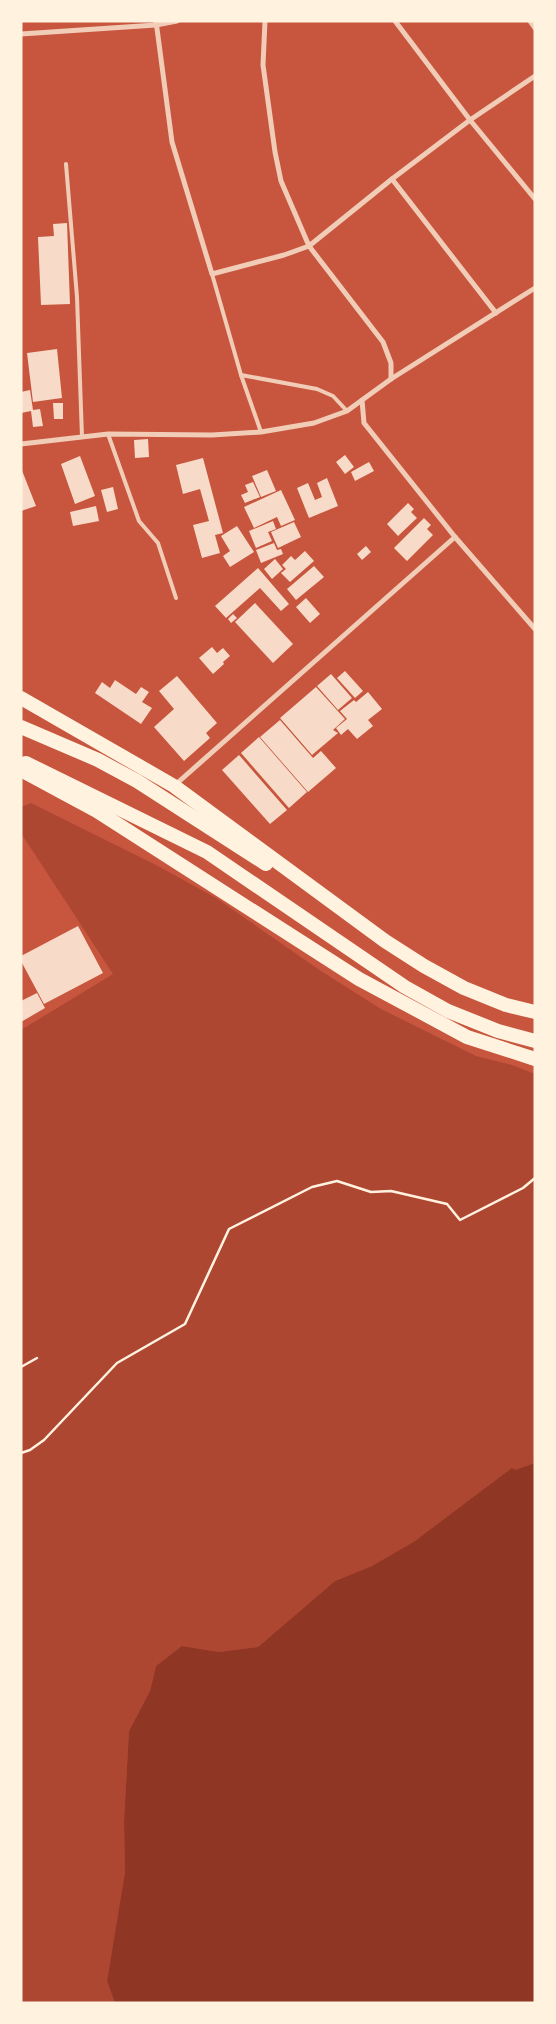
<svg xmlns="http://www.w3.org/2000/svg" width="556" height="2024" font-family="'Sofia Sans Condensed',sans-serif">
<rect width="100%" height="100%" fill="#c8553d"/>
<path fill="#ae4732" d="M 31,803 L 158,866 L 216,898 L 321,971 L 381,1009 L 476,1056 L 512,1065 L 535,1074 L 535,1463 L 515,1470 L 415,1541 L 372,1566 L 335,1581 L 258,1647 L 219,1652 L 183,1646 L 156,1666 L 150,1691 L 129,1731 L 124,1821 L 125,1872 L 107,1981 L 115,2003 L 21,2003 L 21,1030 L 113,974 L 21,833 L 21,807 Z"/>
<path fill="#8f3625" d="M 535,1463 L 535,2003 L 115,2003 L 107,1981 L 125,1872 L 124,1821 L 129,1731 L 150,1691 L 156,1666 L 182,1646 L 219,1652 L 258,1647 L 335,1581 L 372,1566 L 415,1541 L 512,1468 L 515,1470 Z"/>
<g fill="#f7dbc8">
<path d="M 67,223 L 70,304 L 41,305 L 38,237 L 54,236 L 53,224 Z"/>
<path d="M 57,349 L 62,398 L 33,402 L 27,353 Z"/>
<path d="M 30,390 L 33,410 L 40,409 L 43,426 L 33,427 L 31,411 L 21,413 L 21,392 Z"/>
<path d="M 53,403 L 63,403 L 63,419 L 54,419 Z"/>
<path d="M 148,439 L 149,457 L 135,458 L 134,440 Z"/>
<path d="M 345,455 L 354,467 L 345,474 L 336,462 Z"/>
<path d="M 80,456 L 95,496 L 75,504 L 61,464 Z"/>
<path d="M 203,458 L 223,533 L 215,535 L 220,553 L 202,558 L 193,525 L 209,521 L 200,489 L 183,494 L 176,465 Z"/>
<path d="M 369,462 L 374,471 L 355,481 L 351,472 Z"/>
<path d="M 21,468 L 36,506 L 21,511 Z"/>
<path d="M 267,470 L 276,491 L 261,497 L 252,476 Z"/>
<path d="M 327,478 L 338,506 L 309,518 L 297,488 L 308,483 L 315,500 L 322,497 L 317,483 Z"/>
<path d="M 253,482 L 260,497 L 245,503 L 241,495 L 248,492 L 245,485 Z"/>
<path d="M 113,487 L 118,509 L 107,512 L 101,490 Z"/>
<path d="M 281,490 L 295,520 L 281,526 L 277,517 L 254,528 L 244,507 Z"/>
<path d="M 408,503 L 414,509 L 411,512 L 417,518 L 398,536 L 387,524 Z"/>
<path d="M 96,506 L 99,521 L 73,526 L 70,512 Z"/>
<path d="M 424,518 L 431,525 L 427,529 L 433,535 L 407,561 L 394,548 Z"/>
<path d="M 273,521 L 276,529 L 268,532 L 272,541 L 256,548 L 249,531 Z"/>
<path d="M 294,522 L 301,537 L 278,548 L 271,532 Z"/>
<path d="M 237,526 L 254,552 L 230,567 L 223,556 L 230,551 L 221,536 Z"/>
<path d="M 274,543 L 277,550 L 281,549 L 283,554 L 261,563 L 256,550 Z"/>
<path d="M 366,546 L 371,552 L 362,560 L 357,554 Z"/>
<path d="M 305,551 L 314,561 L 290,582 L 281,573 L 286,569 L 282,565 L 291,556 L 295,560 Z"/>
<path d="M 275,559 L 283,569 L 272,579 L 264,569 Z"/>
<path d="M 314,566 L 324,577 L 296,600 L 287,589 Z"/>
<path d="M 258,568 L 289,604 L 281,611 L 260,588 L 226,618 L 215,606 Z"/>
<path d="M 306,598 L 320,614 L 310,623 L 296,607 Z"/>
<path d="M 255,603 L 293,644 L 273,663 L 235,622 Z"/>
<path d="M 233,614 L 237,618 L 231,623 L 228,619 Z"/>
<path d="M 212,647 L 217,653 L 223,648 L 230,656 L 223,662 L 224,664 L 213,674 L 199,658 Z"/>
<path d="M 345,671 L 363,691 L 355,698 L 337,678 Z"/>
<path d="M 331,674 L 352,698 L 338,710 L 317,686 Z"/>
<path d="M 177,676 L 217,723 L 206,733 L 210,738 L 184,761 L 154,727 L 174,709 L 159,691 Z"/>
<path d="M 115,680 L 136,694 L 141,687 L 149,692 L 142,702 L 152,708 L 141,724 L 95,693 L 102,682 L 110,688 Z"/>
<path d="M 316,687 L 345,719 L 333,730 L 338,733 L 312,755 L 280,718 Z"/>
<path d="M 368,692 L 382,709 L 368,720 L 373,726 L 357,739 L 348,729 L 341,735 L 336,728 L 347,719 L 340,711 L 354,700 L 356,702 Z"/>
<path d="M 280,720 L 313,758 L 321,751 L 336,768 L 308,792 L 260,737 Z"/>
<path d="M 259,737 L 307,792 L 289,808 L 241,753 Z"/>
<path d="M 239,755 L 287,810 L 270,824 L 222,770 Z"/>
<path d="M 78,926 L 103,973 L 44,1004 L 21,961 L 21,956 Z"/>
<path d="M 37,993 L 45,1008 L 21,1022 L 21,1001 Z"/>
</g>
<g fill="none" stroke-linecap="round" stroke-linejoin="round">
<g stroke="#fff3e0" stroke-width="2.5">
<path d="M 21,1367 L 37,1358"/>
<path d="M 21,1453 L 30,1450 L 44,1440 L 117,1363 L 185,1324 L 229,1229 L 312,1187 L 337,1181 L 371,1192 L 391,1191 L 447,1204 L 460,1220 L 523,1188 L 535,1178"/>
</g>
<g stroke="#f1ccb7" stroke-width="4">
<path d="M 66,164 L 77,297 L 82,437"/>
<path d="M 212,274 L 241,375 L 261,432"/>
<path d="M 241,375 L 317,389 L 333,396 L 347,411"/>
<path d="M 108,434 L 139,521 L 158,543 L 176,598"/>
</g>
<g stroke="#f1ccb7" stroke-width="5">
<path d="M 156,21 L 172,142 L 212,274 L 284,255 L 309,246 L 392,179 L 470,120 L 535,76"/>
<path d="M 265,21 L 263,65 L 275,152 L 281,181 L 309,246 L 383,342 L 391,363 L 391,379"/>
<path d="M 395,21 L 470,120 L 535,199"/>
<path d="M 530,21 L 535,28"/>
<path d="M 21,34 L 156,25 L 177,21"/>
<path d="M 392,179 L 496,313"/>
<path d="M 362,400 L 364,423 L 455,537 L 535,629"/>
<path d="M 21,444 L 108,434 L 212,435 L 261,432 L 314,423 L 347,411 L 391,379 L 535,288"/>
<path d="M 175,785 L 455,537"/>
</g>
<g stroke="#fff3e0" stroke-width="14">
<path d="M 21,698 L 174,786 L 385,941 L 424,966 L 464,988 L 506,1005 L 535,1012"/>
<path d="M 21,727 L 98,760 L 137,781 L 266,864"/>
<path d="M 26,763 L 207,852 L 405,987 L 448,1011 L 498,1031 L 535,1041"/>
<path d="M 21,770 L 97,811 L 359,979 L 467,1037 L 535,1059"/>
</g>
</g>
<rect width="556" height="2024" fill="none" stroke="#fff3e0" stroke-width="45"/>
</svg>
